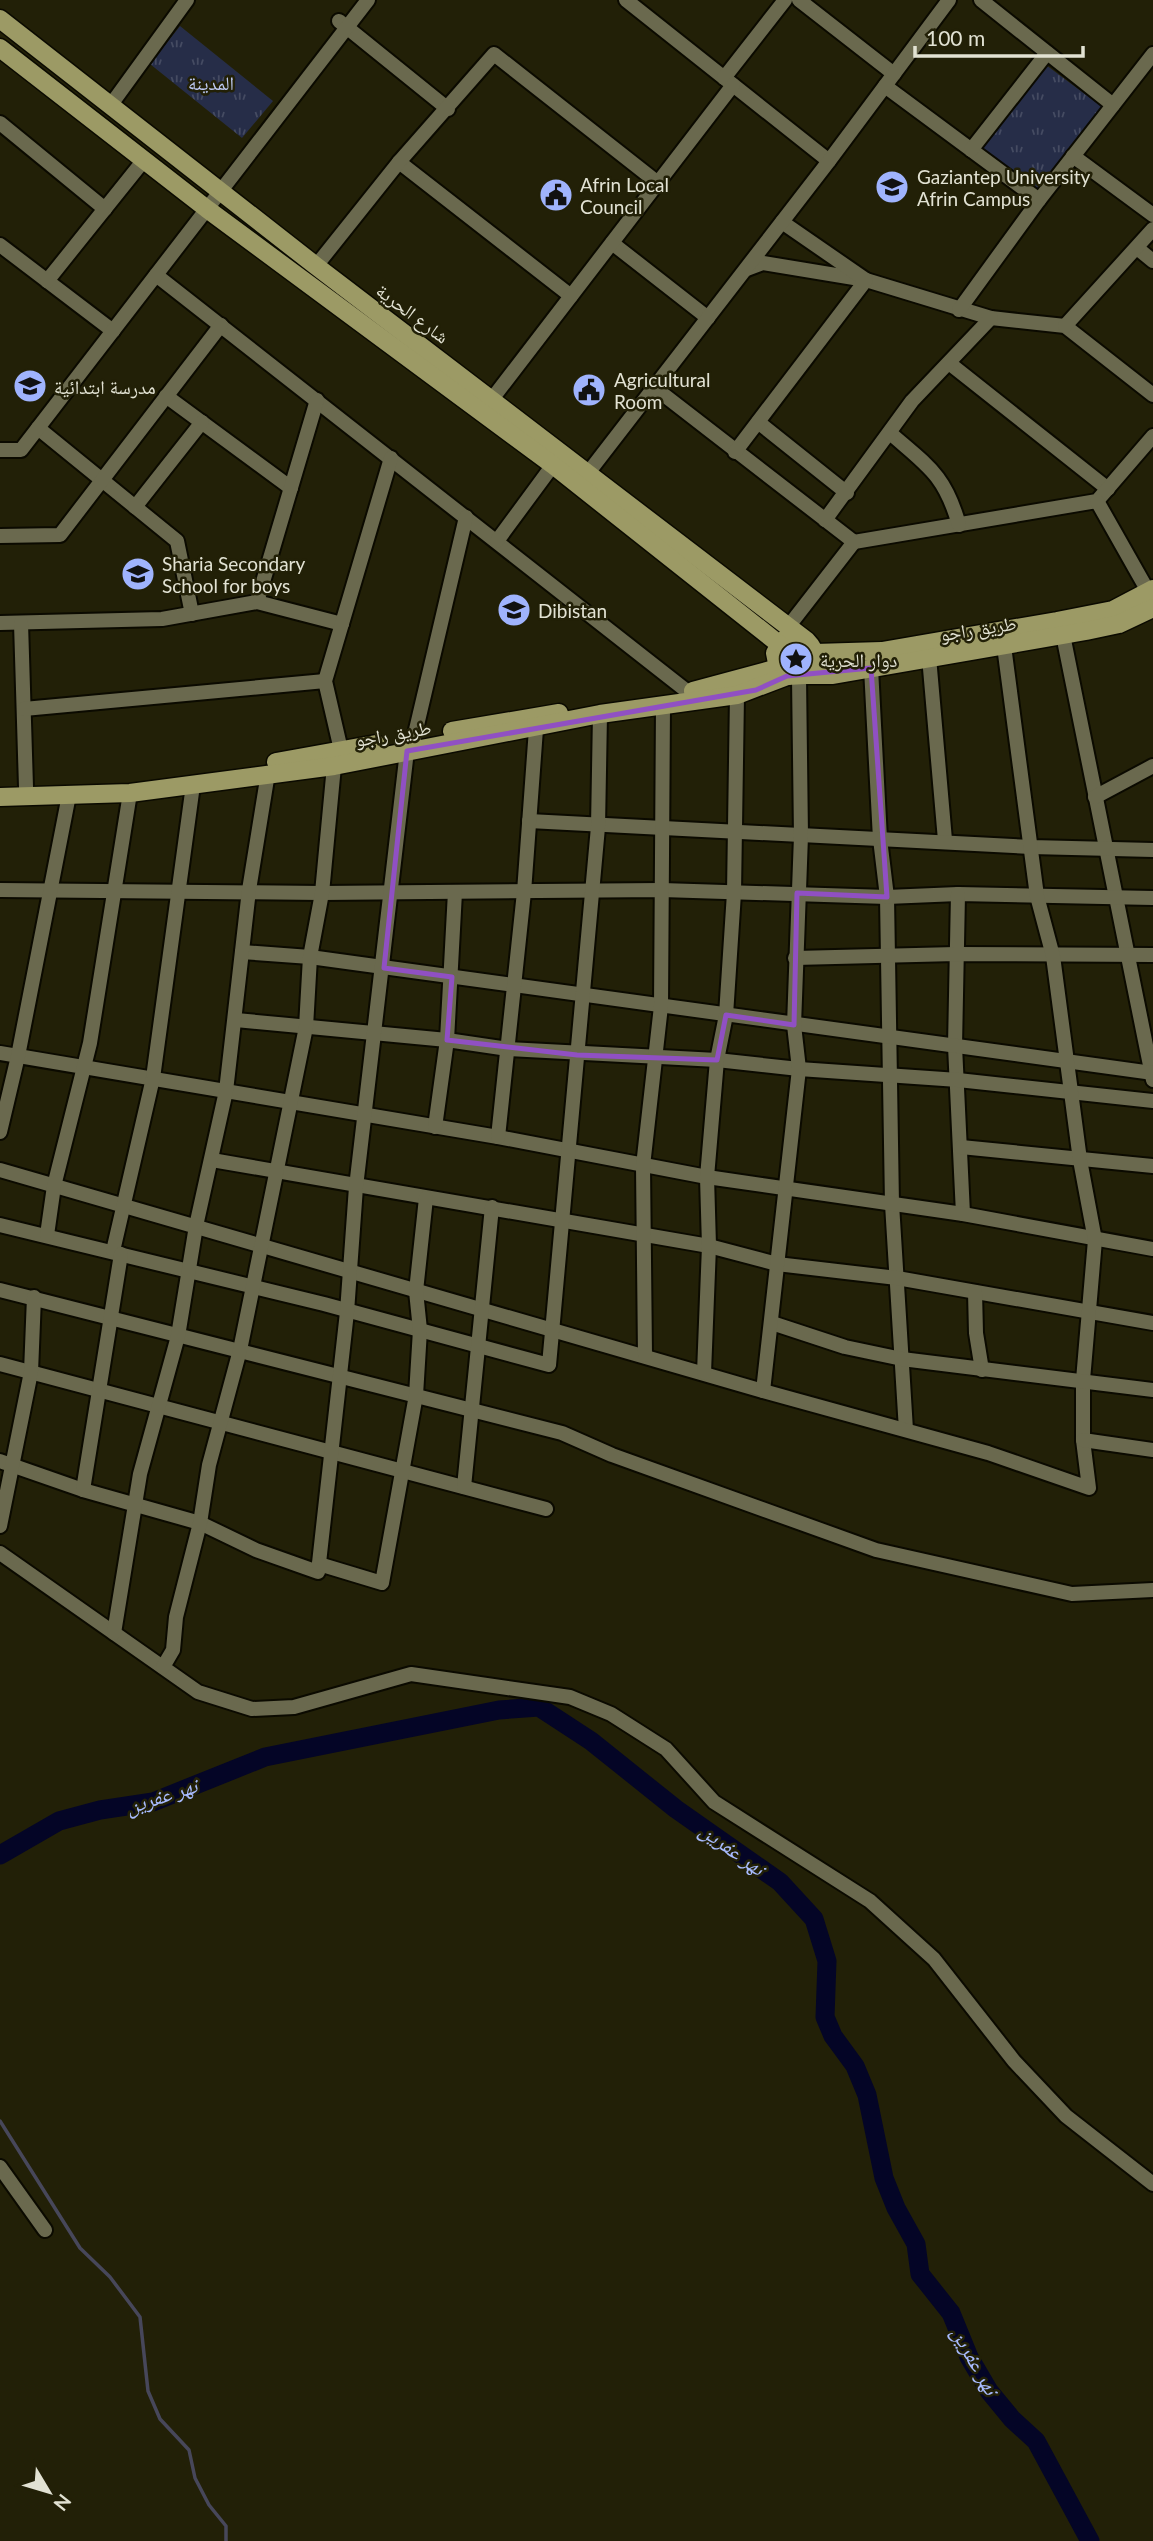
<svg xmlns="http://www.w3.org/2000/svg" width="1153" height="2541" font-family="Lato,'Noto Naskh Arabic',sans-serif">
<defs>
<pattern id="grass-tufts" width="24" height="20" patternUnits="userSpaceOnUse" patternTransform="scale(1.75)"><rect width="24" height="20" fill="#262d48"/><path d="M3 7l-1-3M5 7V3M7 7l1-3M15 17l-1-3M17 17v-4M19 17l1-3" fill="none" stroke="#454b62"/></pattern>
</defs>
<rect width="100%" height="100%" fill="#222007"/>
<g fill="url(#grass-tufts)">
<path d="M 180,26 L 273,101 L 242,138 L 150,64 Z"/>
<path d="M 1042,62 L 1109,112 L 1047,196 L 980,146 Z"/>
</g>
<g fill="none" stroke-linecap="round" stroke-linejoin="round">
<path stroke="#47475a" stroke-width="3.5" d="M 0,2121 L 80,2248 L 110,2277 L 140,2317 L 148,2391 L 160,2419 L 189,2450 L 195,2478 L 209,2505 L 226,2526 L 226,2541"/>
<path stroke="#040526" stroke-width="19" d="M 0,1855 L 59,1821 L 100,1810 L 153,1802 L 265,1757 L 499,1710 L 539,1707 L 591,1741 L 676,1809 L 780,1882 L 814,1919 L 827,1961 L 825,2017 L 833,2036 L 855,2066 L 867,2095 L 884,2178 L 896,2208 L 916,2244 L 920,2274 L 951,2313 L 969,2357 L 989,2391 L 1012,2419 L 1036,2441 L 1090,2541"/>
<defs>
<g id="minor">
<path d="M 626,0 L 829,161"/>
<path d="M 799,0 L 894,74"/>
<path d="M 981,0 L 1113,105"/>
<path d="M 339,21 L 448,109"/>
<path d="M 724,78 L 785,0"/>
<path d="M 885,86 L 1039,200"/>
<path d="M 110,106 L 187,0"/>
<path d="M 0,123 L 105,209"/>
<path d="M 971,150 L 1047,53"/>
<path d="M 1073,156 L 1153,215"/>
<path d="M 399,162 L 571,296"/>
<path d="M 612,243 L 708,318"/>
<path d="M 0,245 L 113,331"/>
<path d="M 1137,248 L 1153,261"/>
<path d="M 316,266 L 399,162 L 494,54 L 658,183"/>
<path d="M 747,269 L 763,263 L 866,280 L 991,318 L 1065,326 L 1153,395"/>
<path d="M 156,275 L 688,692"/>
<path d="M 47,281 L 144,160"/>
<path d="M 959,310 L 1039,200 L 1153,54"/>
<path d="M 1065,326 L 1153,229"/>
<path d="M 949,363 L 1108,489"/>
<path d="M 655,388 L 854,542 L 1097,501 L 1153,436"/>
<path d="M 166,396 L 291,488"/>
<path d="M 492,399 L 733,85"/>
<path d="M 758,422 L 847,493"/>
<path d="M 38,428 L 177,541 L 192,614"/>
<path d="M 890,433 C 928,466 945,475 959,525"/>
<path d="M 0,450 L 21,450 L 368,0"/>
<path d="M 735,452 L 866,280 L 782,222"/>
<path d="M 588,473 L 829,161 L 949,0"/>
<path d="M 1097,501 L 1153,600"/>
<path d="M 135,507 L 202,422"/>
<path d="M 825,520 L 912,401 L 991,318"/>
<path d="M 0,536 L 60,535 L 221,325"/>
<path d="M 497,541 L 553,465"/>
<path d="M 257,602 L 317,400"/>
<path d="M 0,623 L 162,619 L 257,602 L 342,624"/>
<path d="M 21,623 L 26,787"/>
<path d="M 788,627 L 854,542"/>
<path d="M 1063,635 L 1153,1080"/>
<path d="M 929,657 L 945,840"/>
<path d="M 871,668 L 880,839 L 887,897 L 892,1204 L 906,1430"/>
<path d="M 24,709 L 325,681"/>
<path d="M 414,738 L 466,517"/>
<path d="M 341,750 L 325,681 L 391,458"/>
<path d="M 1095,797 L 1153,766"/>
<path d="M 529,821 L 1031,847 L 1153,850"/>
<path d="M 0,890 L 322,893 L 662,890 L 887,897 L 958,894 L 1153,898"/>
<path d="M 958,894 L 955,1046 L 963,1214"/>
<path d="M 242,952 L 310,957 L 1153,1073"/>
<path d="M 795,958 L 956,954 L 1153,955"/>
<path d="M 236,1020 L 447,1040 L 508,1049 L 717,1060 L 799,1069 L 958,1080 L 1153,1101"/>
<path d="M 0,1053 L 498,1137 L 707,1177 L 963,1214 L 1153,1249"/>
<path d="M 435,1127 L 447,1040 L 455,892"/>
<path d="M 0,1132 L 18,1056 L 69,795"/>
<path d="M 498,1137 L 524,892 L 536,729"/>
<path d="M 961,1147 L 1153,1166"/>
<path d="M 212,1160 L 709,1246 L 777,1264 L 897,1278 L 1153,1323"/>
<path d="M 0,1170 L 763,1391 L 988,1453 L 1089,1488 L 1083,1440 L 1083,1380 L 1095,1240 L 1080,1160 L 1053,956 L 1037,896 L 1004,646"/>
<path d="M 0,1225 L 324,1304 L 549,1365 L 598,827 L 600,714"/>
<path d="M 47,1235 L 54,1186 L 90,1043 L 130,793"/>
<path d="M 113,1251 L 153,1078 L 193,785"/>
<path d="M 0,1290 L 562,1433 L 612,1455 L 876,1550 L 1072,1594 L 1153,1590"/>
<path d="M 975,1292 L 976,1333 L 982,1370"/>
<path d="M 772,1323 L 845,1347 L 902,1359 L 1153,1390"/>
<path d="M 645,1355 L 643,1166 L 661,1006 L 663,706"/>
<path d="M 0,1364 L 546,1509"/>
<path d="M 704,1373 L 709,1246 L 707,1177 L 717,1060 L 726,1015 L 734,893 L 737,695"/>
<path d="M 763,1391 L 799,1069 L 794,1025 L 801,836 L 799,677"/>
<path d="M 1083,1440 L 1153,1450"/>
<path d="M 0,1461 L 83,1490 L 200,1523 L 256,1550 L 318,1572 L 347,1312 L 356,1187 L 407,751"/>
<path d="M 464,1487 L 492,1207"/>
<path d="M 83,1490 L 121,1254"/>
<path d="M 0,1526 L 31,1372 L 34,1297"/>
<path d="M 0,1553 L 198,1692 L 252,1709 L 294,1707 L 411,1674 L 570,1697 L 611,1714 L 666,1749 L 714,1802 L 870,1901 L 934,1959 L 1014,2061 L 1066,2116 L 1153,2184"/>
<path d="M 319,1564 L 382,1583 L 416,1395 L 420,1330 L 416,1291 L 426,1198"/>
<path d="M 114,1633 L 140,1474 L 178,1336 L 196,1226 L 226,1091 L 249,890 L 268,773"/>
<path d="M 163,1667 L 173,1650 L 176,1617 L 200,1523 L 209,1465 L 240,1350 L 306,1027 L 310,957 L 322,893 L 334,766"/>
<path d="M 0,2167 L 45,2230"/>
</g>
<g id="major">
<path d="M 0,19 L 316,266 L 807,641 C 818,652 817,665 805,675 L 787,676 L 778,668 L 775,653 L 785,639 L 803,638"/>
<path d="M 0,48 L 207,209 L 553,465 L 779,644"/>
<path d="M 815,653 L 882,651 L 1057,621 L 1113,610 L 1153,589"/>
<path d="M 805,675 L 833,675 L 1086,631 L 1119,624 L 1153,608"/>
<path d="M 693,691 L 778,668"/>
<path d="M 452,731 L 559,713"/>
<path d="M 276,762 L 376,744"/>
<path d="M 0,797 L 130,793 L 334,766 L 600,714 L 737,695 L 787,676"/>
</g>
</defs>
<use href="#minor" stroke="#0b0a00" stroke-width="18"/>
<use href="#major" stroke="#0b0a00" stroke-width="21"/>
<use href="#minor" stroke="#6a694e" stroke-width="14"/>
<use href="#major" stroke="#9c9a65" stroke-width="18"/>
</g>
<path fill="none" stroke="#9050c3" stroke-width="5" stroke-linejoin="round" d="M 871,668 L 887,897 L 797,893 L 794,1025 L 726,1015 L 717,1060 L 577,1055 L 447,1040 L 452,977 L 384,968 L 407,751 L 756,690 L 787,676 Z"/>
<defs>
<symbol id="university-disc" viewBox="-11 -11 22 22"><circle r="9.5" fill="#9fb3fd" stroke="#222007"/><path d="M0-5L7-2L0 1L-7-2ZM-4 1L0 2.5L4 1V4Q0 6-4 4Z" fill="#111"/></symbol>
<symbol id="civic-disc" viewBox="-11 -11 22 22"><circle r="9.5" fill="#9fb3fd" stroke="#222007"/><path d="M-.6-6.5H3V-4.5H.6V-3L4-1V1h2V6H-6V1h2V-1L-.6-3ZM-1.2 2.5V6h2.4V2.5Z" fill="#111"/></symbol>
<symbol id="school-disc" viewBox="-11 -11 22 22"><circle r="9.5" fill="#9fb3fd" stroke="#222007"/><path d="M0-5L7-2L0 1L-7-2ZM-4 1L0 2.5L4 1V4Q0 6-4 4Z" fill="#111"/></symbol>
<symbol id="sight-disc" viewBox="-11 -11 22 22"><circle r="9.5" fill="#9fb3fd" stroke="#222007"/><path d="M0-6L1.8-2.2L6-1.7L2.9 1.2L3.7 5.4L0 3.3L-3.7 5.4L-2.9 1.2L-6-1.7L-1.8-2.2Z" fill="#111"/></symbol>
</defs>
<g fill-rule="evenodd">
<use href="#university-disc" x="873" y="168" width="38" height="38"/>
<use href="#civic-disc" x="537" y="176" width="38" height="38"/>
<use href="#school-disc" x="11" y="367" width="38" height="38"/>
<use href="#civic-disc" x="570" y="371" width="38" height="38"/>
<use href="#school-disc" x="119" y="555" width="38" height="38"/>
<use href="#school-disc" x="495" y="591" width="38" height="38"/>
<use href="#sight-disc" x="777" y="640" width="38" height="38"/>
</g>
<g text-anchor="middle" dominant-baseline="central" stroke-width="5" stroke-linejoin="round" paint-order="stroke">
<g font-size="19" fill="#becaf3" stroke="#222007">
<text x="211" y="82">المدينة</text>
</g>
<g font-size="19" fill="#e2e2d3" stroke="#222007" text-anchor="start">
<text x="917" y="176">Gaziantep University<tspan x="917" dy="22">Afrin Campus</tspan></text>
<text x="580" y="184">Afrin Local<tspan x="580" dy="22">Council</tspan></text>
<text x="614" y="379">Agricultural<tspan x="614" dy="22">Room</tspan></text>
<text x="54" y="386">مدرسة ابتدائية</text>
<text x="162" y="563">Sharia Secondary<tspan x="162" dy="22">School for boys</tspan></text>
<text x="538" y="610">Dibistan</text>
<text x="820" y="659">دوار الحرية</text>
</g>
<g font-size="19" fill="#e2e2d3" stroke="#222007">
<text transform="translate(413 313) rotate(37)">شارع الحرية</text>
<text transform="translate(978 628) rotate(-9)">طريق راجو</text>
<text transform="translate(393 733) rotate(-10)">طريق راجو</text>
</g>
<g font-size="21" font-style="italic" fill="#a8bbfe" stroke="#222007">
<text transform="translate(161 1795) rotate(-18)">نهر عفرين</text>
<text transform="translate(733 1848) rotate(36)">نهر عفرين</text>
<text transform="translate(976 2360) rotate(61)">نهر عفرين</text>
</g>
</g>
<g transform="translate(49 2492) rotate(128)" stroke="#222007" stroke-width="5" paint-order="stroke">
<path d="M0-5L12 26L0 18L-12 26Z" fill="#e2e2d3"/>
<text y="-10" font-size="19" font-weight="bold" text-anchor="middle" fill="#e2e2d3">N</text>
</g>
<path d="M915 46v10h168v-10" fill="none" stroke="#e2e2d3" stroke-width="3.5"/>
<text x="926" y="46" font-size="21" fill="#e2e2d3" stroke="#222007" stroke-width="5" paint-order="stroke">100 m</text>
</svg>
